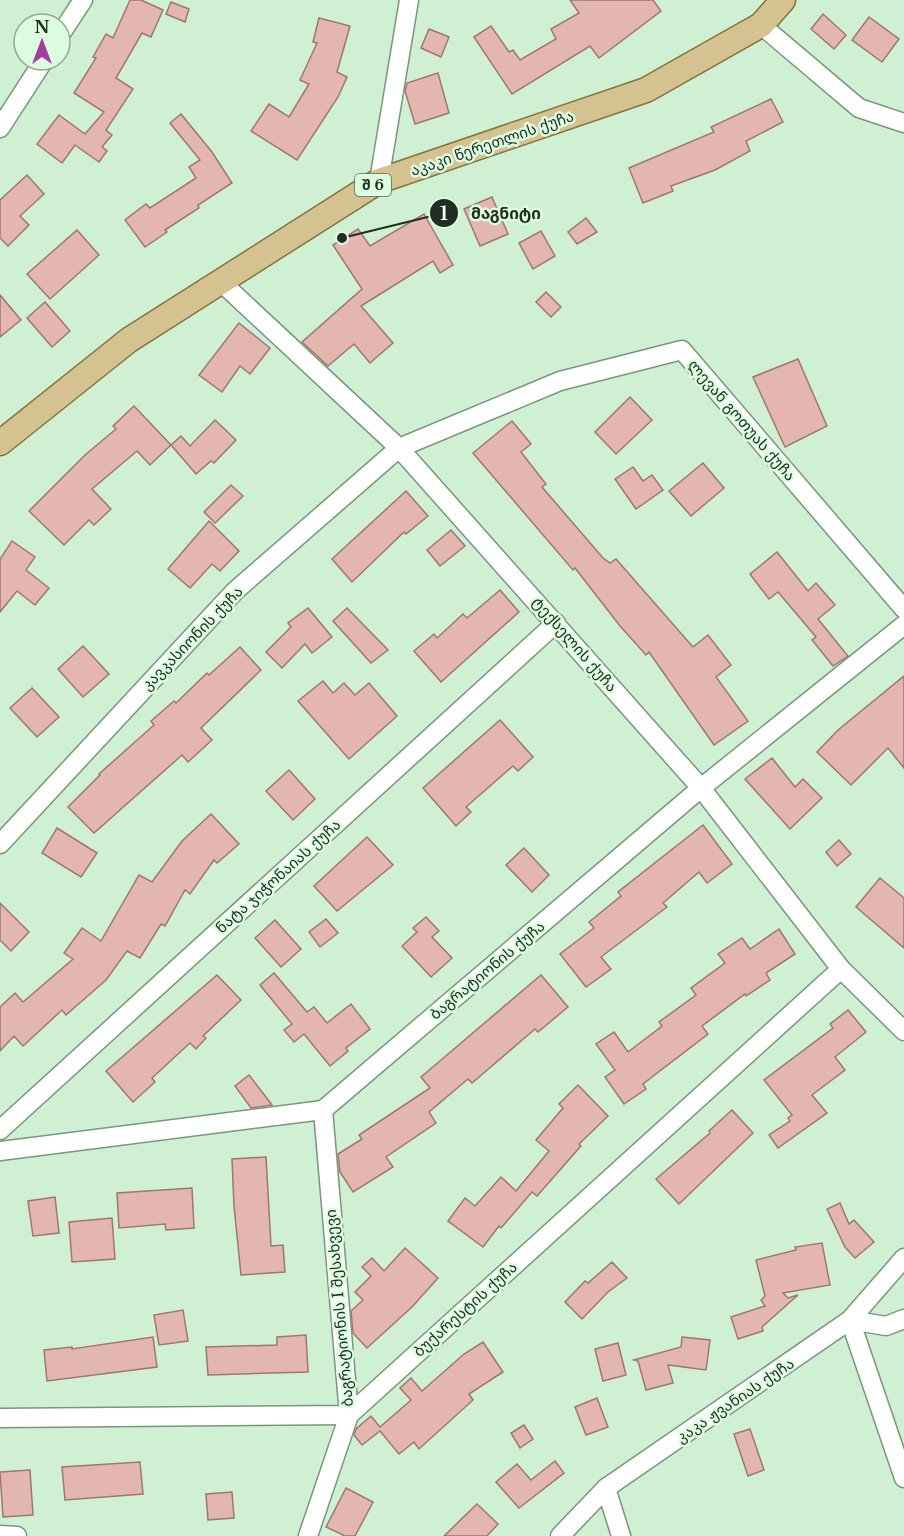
<svg xmlns="http://www.w3.org/2000/svg" width="904" height="1536" font-family="'Libre Baskerville','Noto Sans Georgian',serif">
<rect width="100%" height="100%" fill="#cff0d2"/>
<g fill="#e3b7b0" stroke="#9f7670" stroke-width="1.5">
<path d="M 130,0 L 141,0 L 163,10 L 151,37 L 142,33 L 116,78 L 133,89 L 106,130 L 112,135 L 102,147 L 107,151 L 99,162 L 75,145 L 62,163 L 37,144 L 59,115 L 85,134 L 104,112 L 74,93 L 96,58 L 93,57 L 106,34 L 113,38 Z"/>
<path d="M 570,0 L 653,0 L 661,11 L 599,58 L 590,46 L 512,94 L 474,37 L 491,26 L 509,52 L 513,50 L 520,60 L 556,39 L 551,29 L 579,13 Z"/>
<path d="M 171,2 L 189,9 L 185,22 L 166,14 Z"/>
<path d="M 823,14 L 846,35 L 834,49 L 811,29 Z"/>
<path d="M 869,17 L 899,39 L 882,62 L 852,40 Z"/>
<path d="M 319,18 L 350,26 L 337,72 L 347,77 L 338,97 L 297,160 L 251,131 L 269,104 L 289,117 L 309,84 L 300,80 L 317,43 L 313,42 Z"/>
<path d="M 429,29 L 449,37 L 441,57 L 421,48 Z"/>
<path d="M 438,73 L 449,113 L 415,124 L 405,91 L 407,83 Z"/>
<path d="M 771,99 L 783,122 L 746,141 L 750,151 L 715,170 L 671,186 L 673,191 L 643,203 L 629,168 L 714,132 L 711,127 Z"/>
<path d="M 181,114 L 212,152 L 232,183 L 198,205 L 199,208 L 165,230 L 167,232 L 145,247 L 125,220 L 146,204 L 150,208 L 196,178 L 189,167 L 200,160 L 170,123 Z"/>
<path d="M 27,175 L 44,194 L 20,216 L 29,225 L 8,246 L 0,238 L 0,200 Z"/>
<path d="M 492,197 L 508,234 L 480,246 L 464,209 Z"/>
<path d="M 424,214 L 453,265 L 440,273 L 433,261 L 361,306 L 393,343 L 370,363 L 354,344 L 328,366 L 302,342 L 362,289 L 333,245 L 358,229 L 370,246 Z"/>
<path d="M 586,218 L 597,232 L 577,244 L 568,232 Z"/>
<path d="M 77,230 L 99,255 L 50,299 L 27,274 Z"/>
<path d="M 541,231 L 555,256 L 533,269 L 519,243 Z"/>
<path d="M 546,292 L 561,307 L 551,317 L 536,302 Z"/>
<path d="M 0,295 L 21,320 L 0,337 Z"/>
<path d="M 45,302 L 70,331 L 52,347 L 27,318 Z"/>
<path d="M 239,323 L 270,348 L 250,374 L 240,366 L 222,392 L 199,375 Z"/>
<path d="M 798,359 L 827,426 L 785,447 L 753,377 Z"/>
<path d="M 630,397 L 652,420 L 616,454 L 595,432 Z"/>
<path d="M 134,406 L 171,445 L 150,465 L 137,451 L 92,489 L 111,509 L 94,525 L 89,520 L 64,545 L 29,511 L 85,455 L 116,429 L 113,426 Z"/>
<path d="M 215,420 L 236,440 L 214,463 L 211,461 L 196,474 L 171,445 L 181,436 L 190,446 Z"/>
<path d="M 512,421 L 531,444 L 521,452 L 546,484 L 542,487 L 603,558 L 610,563 L 616,559 L 693,647 L 708,635 L 731,665 L 716,677 L 748,721 L 714,745 L 649,652 L 646,655 L 620,626 L 575,568 L 573,570 L 473,453 Z"/>
<path d="M 703,463 L 724,488 L 691,516 L 669,491 Z"/>
<path d="M 633,467 L 643,481 L 652,475 L 663,490 L 636,509 L 615,479 Z"/>
<path d="M 231,485 L 243,496 L 215,523 L 204,512 Z"/>
<path d="M 406,491 L 428,516 L 406,534 L 404,532 L 352,582 L 332,559 Z"/>
<path d="M 209,521 L 239,551 L 220,571 L 212,564 L 190,588 L 168,569 Z"/>
<path d="M 451,530 L 465,546 L 440,566 L 427,550 Z"/>
<path d="M 12,541 L 35,557 L 26,570 L 49,588 L 35,605 L 17,591 L 0,612 L 0,559 Z"/>
<path d="M 777,552 L 808,591 L 816,583 L 835,605 L 818,619 L 848,656 L 833,666 L 812,640 L 816,637 L 778,592 L 769,599 L 750,574 Z"/>
<path d="M 500,590 L 519,612 L 441,682 L 414,651 L 434,634 L 437,638 L 463,614 L 467,618 Z"/>
<path d="M 308,608 L 332,637 L 312,653 L 305,644 L 282,668 L 266,652 L 291,627 L 288,623 Z"/>
<path d="M 347,608 L 388,650 L 371,663 L 333,621 Z"/>
<path d="M 83,646 L 109,674 L 83,697 L 58,669 Z"/>
<path d="M 240,647 L 261,670 L 201,728 L 212,740 L 188,762 L 182,755 L 94,833 L 68,807 L 100,775 L 99,774 L 154,725 L 151,721 L 174,701 L 176,703 L 207,673 L 209,675 Z"/>
<path d="M 904,676 L 904,768 L 888,748 L 851,785 L 817,752 L 838,730 Z"/>
<path d="M 323,681 L 333,693 L 344,683 L 355,695 L 369,683 L 397,716 L 349,759 L 298,701 Z"/>
<path d="M 32,688 L 59,717 L 37,737 L 10,708 Z"/>
<path d="M 500,720 L 533,757 L 518,771 L 513,766 L 466,807 L 471,812 L 456,826 L 423,788 Z"/>
<path d="M 772,758 L 795,787 L 803,779 L 822,798 L 790,829 L 745,779 Z"/>
<path d="M 289,770 L 315,799 L 293,820 L 266,791 Z"/>
<path d="M 211,814 L 239,844 L 217,863 L 214,860 L 190,894 L 185,890 L 165,926 L 161,924 L 140,958 L 127,951 L 106,980 L 66,1015 L 62,1010 L 23,1046 L 14,1036 L 0,1051 L 0,1007 L 15,993 L 23,1002 L 73,959 L 64,953 L 82,928 L 101,941 L 139,875 L 152,882 L 182,841 Z"/>
<path d="M 703,825 L 732,864 L 707,883 L 699,872 L 663,903 L 667,907 L 601,957 L 611,969 L 586,987 L 560,954 L 594,928 L 589,922 L 621,896 L 618,892 Z"/>
<path d="M 57,828 L 97,853 L 81,877 L 42,853 Z"/>
<path d="M 367,837 L 393,865 L 337,911 L 314,886 Z"/>
<path d="M 839,840 L 851,854 L 837,866 L 826,852 Z"/>
<path d="M 524,848 L 549,875 L 532,892 L 506,865 Z"/>
<path d="M 880,878 L 904,898 L 904,948 L 856,907 Z"/>
<path d="M 0,903 L 29,932 L 11,951 L 0,940 Z"/>
<path d="M 426,917 L 439,931 L 432,937 L 452,958 L 431,977 L 402,946 L 417,932 L 413,928 Z"/>
<path d="M 326,919 L 338,933 L 320,947 L 309,932 Z"/>
<path d="M 275,920 L 301,949 L 281,967 L 255,938 Z"/>
<path d="M 779,929 L 795,954 L 766,973 L 770,980 L 746,996 L 745,994 L 702,1026 L 708,1034 L 643,1084 L 646,1089 L 624,1104 L 605,1077 L 615,1070 L 596,1044 L 614,1032 L 628,1052 L 662,1026 L 659,1022 L 696,995 L 691,988 L 725,963 L 718,954 L 742,938 L 750,949 Z"/>
<path d="M 274,973 L 307,1012 L 314,1007 L 327,1023 L 351,1004 L 370,1029 L 346,1048 L 348,1051 L 330,1066 L 304,1034 L 294,1042 L 284,1030 L 292,1024 L 260,985 Z"/>
<path d="M 217,975 L 241,1000 L 203,1036 L 206,1038 L 196,1049 L 190,1043 L 152,1078 L 155,1082 L 133,1102 L 106,1071 Z"/>
<path d="M 541,975 L 568,1007 L 538,1032 L 535,1029 L 472,1083 L 468,1079 L 429,1112 L 436,1123 L 386,1157 L 393,1167 L 353,1192 L 340,1172 L 338,1154 L 362,1139 L 359,1135 L 430,1088 L 421,1077 Z"/>
<path d="M 848,1010 L 866,1032 L 835,1057 L 845,1070 L 812,1095 L 827,1113 L 778,1148 L 769,1135 L 790,1121 L 788,1118 L 792,1115 L 764,1080 L 833,1028 L 830,1024 Z"/>
<path d="M 249,1075 L 272,1105 L 251,1108 L 235,1086 Z"/>
<path d="M 578,1085 L 608,1116 L 579,1144 L 581,1146 L 537,1196 L 532,1192 L 501,1228 L 499,1226 L 483,1247 L 448,1221 L 465,1198 L 475,1206 L 501,1177 L 516,1191 L 549,1151 L 536,1140 L 563,1108 L 559,1104 Z"/>
<path d="M 732,1110 L 753,1133 L 679,1204 L 656,1179 L 710,1133 L 709,1131 Z"/>
<path d="M 266,1157 L 271,1246 L 283,1245 L 285,1272 L 241,1275 L 234,1206 L 232,1159 Z"/>
<path d="M 192,1188 L 194,1228 L 166,1230 L 165,1224 L 119,1228 L 117,1193 Z"/>
<path d="M 55,1197 L 59,1233 L 33,1236 L 28,1201 Z"/>
<path d="M 840,1203 L 849,1224 L 854,1220 L 874,1242 L 855,1258 L 845,1247 L 827,1209 Z"/>
<path d="M 112,1218 L 115,1259 L 72,1262 L 69,1222 Z"/>
<path d="M 822,1243 L 830,1285 L 783,1293 L 788,1298 L 798,1295 L 762,1327 L 763,1331 L 738,1339 L 731,1317 L 765,1306 L 761,1300 L 765,1296 L 756,1260 L 796,1250 L 795,1247 Z"/>
<path d="M 405,1248 L 438,1278 L 412,1307 L 367,1348 L 353,1333 L 351,1311 L 363,1300 L 355,1292 L 371,1276 L 362,1267 L 372,1258 L 384,1271 Z"/>
<path d="M 612,1262 L 627,1278 L 608,1292 L 582,1319 L 565,1302 L 585,1281 L 588,1283 Z"/>
<path d="M 183,1310 L 188,1341 L 159,1345 L 154,1315 Z"/>
<path d="M 306,1335 L 308,1372 L 208,1375 L 206,1347 L 277,1345 L 277,1337 Z"/>
<path d="M 153,1337 L 157,1367 L 47,1381 L 44,1350 L 72,1347 L 72,1349 Z"/>
<path d="M 682,1337 L 710,1340 L 706,1370 L 668,1365 L 673,1383 L 646,1390 L 638,1361 L 634,1360 L 681,1347 Z"/>
<path d="M 483,1342 L 503,1372 L 469,1394 L 473,1400 L 419,1449 L 414,1442 L 399,1454 L 380,1431 L 362,1445 L 354,1435 L 356,1429 L 371,1416 L 380,1427 L 411,1400 L 400,1388 L 411,1378 L 422,1391 L 464,1354 Z"/>
<path d="M 618,1343 L 626,1375 L 603,1381 L 595,1349 Z"/>
<path d="M 597,1398 L 608,1427 L 586,1435 L 575,1407 Z"/>
<path d="M 524,1425 L 533,1439 L 520,1448 L 511,1433 Z"/>
<path d="M 750,1429 L 764,1470 L 748,1476 L 734,1434 Z"/>
<path d="M 555,1461 L 564,1473 L 519,1508 L 496,1482 L 517,1464 L 531,1480 Z"/>
<path d="M 140,1462 L 143,1494 L 65,1500 L 62,1467 Z"/>
<path d="M 30,1470 L 33,1515 L 3,1517 L 0,1472 Z"/>
<path d="M 346,1488 L 373,1502 L 355,1536 L 345,1536 L 326,1527 Z"/>
<path d="M 232,1492 L 234,1518 L 208,1520 L 206,1494 Z"/>
<path d="M 477,1504 L 498,1524 L 487,1536 L 444,1536 Z"/>
</g>
<g fill="none" stroke-linecap="round" stroke-linejoin="round">
<defs>
<g id="minor">
<path d="M 761,25 L 859,108 L 904,123"/>
<path d="M 60,35 L 83,0"/>
<path d="M 0,128 L 44,60"/>
<path d="M 379,181 L 409,0"/>
<path d="M 220,281 L 399,448 L 701,788 L 841,969 L 904,1031"/>
<path d="M 0,844 L 235,591 L 399,448 L 560,381 L 682,350 L 904,609"/>
<path d="M 0,1130 L 556,623"/>
<path d="M 0,1151 L 323,1110 L 701,788 L 904,625"/>
<path d="M 904,1319 L 886,1326 L 850,1320 L 904,1478"/>
<path d="M 0,1418 L 349,1415 L 841,969"/>
<path d="M 606,1488 L 621,1536"/>
<path d="M 0,1535 L 17,1536"/>
<path d="M 308,1536 L 349,1415 L 323,1110"/>
<path d="M 560,1536 L 606,1488 L 850,1320 L 904,1258"/>
</g>
<path id="major" d="M 0,443 L 129,340 L 379,181 L 646,90 L 761,25 L 783,0"/>
</defs>
<use href="#minor" stroke="#78977c" stroke-width="21"/>
<use href="#major" stroke="#84743b" stroke-width="27"/>
<use href="#minor" stroke="#fff" stroke-width="18"/>
<use href="#major" stroke="#d5c291" stroke-width="24"/>
</g>
<g text-anchor="middle" dominant-baseline="central" stroke-width="5" stroke-linejoin="round" paint-order="stroke">
<rect fill="#dcfddf" stroke="#596c5b" stroke-width="1.5" x="355" y="174" width="36" height="22" rx="4.5"/>
<g font-size="14" font-weight="bold" fill="#212e23">
<text x="373" y="185">შ 6</text>
</g>
<g font-size="15" fill="#212e23" stroke="#dcfddf">
<text transform="translate(492 143) rotate(-19)">აკაკი წერეთლის ქუჩა</text>
<text transform="translate(742 420) rotate(49)">ლევან გოთუას ქუჩა</text>
<text transform="translate(192 638) rotate(-46)">კავკასიონის ქუჩა</text>
<text transform="translate(575 644) rotate(49)">ტექსელის ქუჩა</text>
<text transform="translate(278 876) rotate(-42)">ნატა ჯიჭონაიას ქუჩა</text>
<text transform="translate(487 970) rotate(-40)">ბაგრატიონის ქუჩა</text>
<text transform="translate(339 1308) rotate(-95)">ბაგრატიონის I შესახვევი</text>
<text transform="translate(465 1309) rotate(-42)">ბუქარესტის ქუჩა</text>
<text transform="translate(735 1400) rotate(-34)">კაკა ჟვანიას ქუჩა</text>
</g>
</g>
<path fill="none" stroke="#212e23" stroke-width="2" d="M342 238L444 213"/>
<g fill="#212e23" stroke="#dcfddf" stroke-width="2">
<circle cx="342" cy="238" r="6"/>
<circle cx="444" cy="213" r="15"/>
</g>
<g font-size="18" text-anchor="middle" font-weight="bold" fill="#fff">
<text x="444" y="220">1</text>
</g>
<g font-size="16" text-anchor="middle" font-weight="bold" fill="#212e23" stroke="#dcfddf" stroke-width="5" stroke-linejoin="round" paint-order="stroke">
<text x="506" y="219">მაგნიტი</text>
</g>
<g transform="translate(42 42)"><circle r="28" fill="#dcfddf" stroke="#91aa94" stroke-width="1.5"/>
<path d="M0-4.5L10 22L0 15L-10 22Z" fill="#a23da1"/>
<text y="-9" font-size="16" font-weight="bold" text-anchor="middle" fill="#212e23">N</text>
</g>
</svg>
